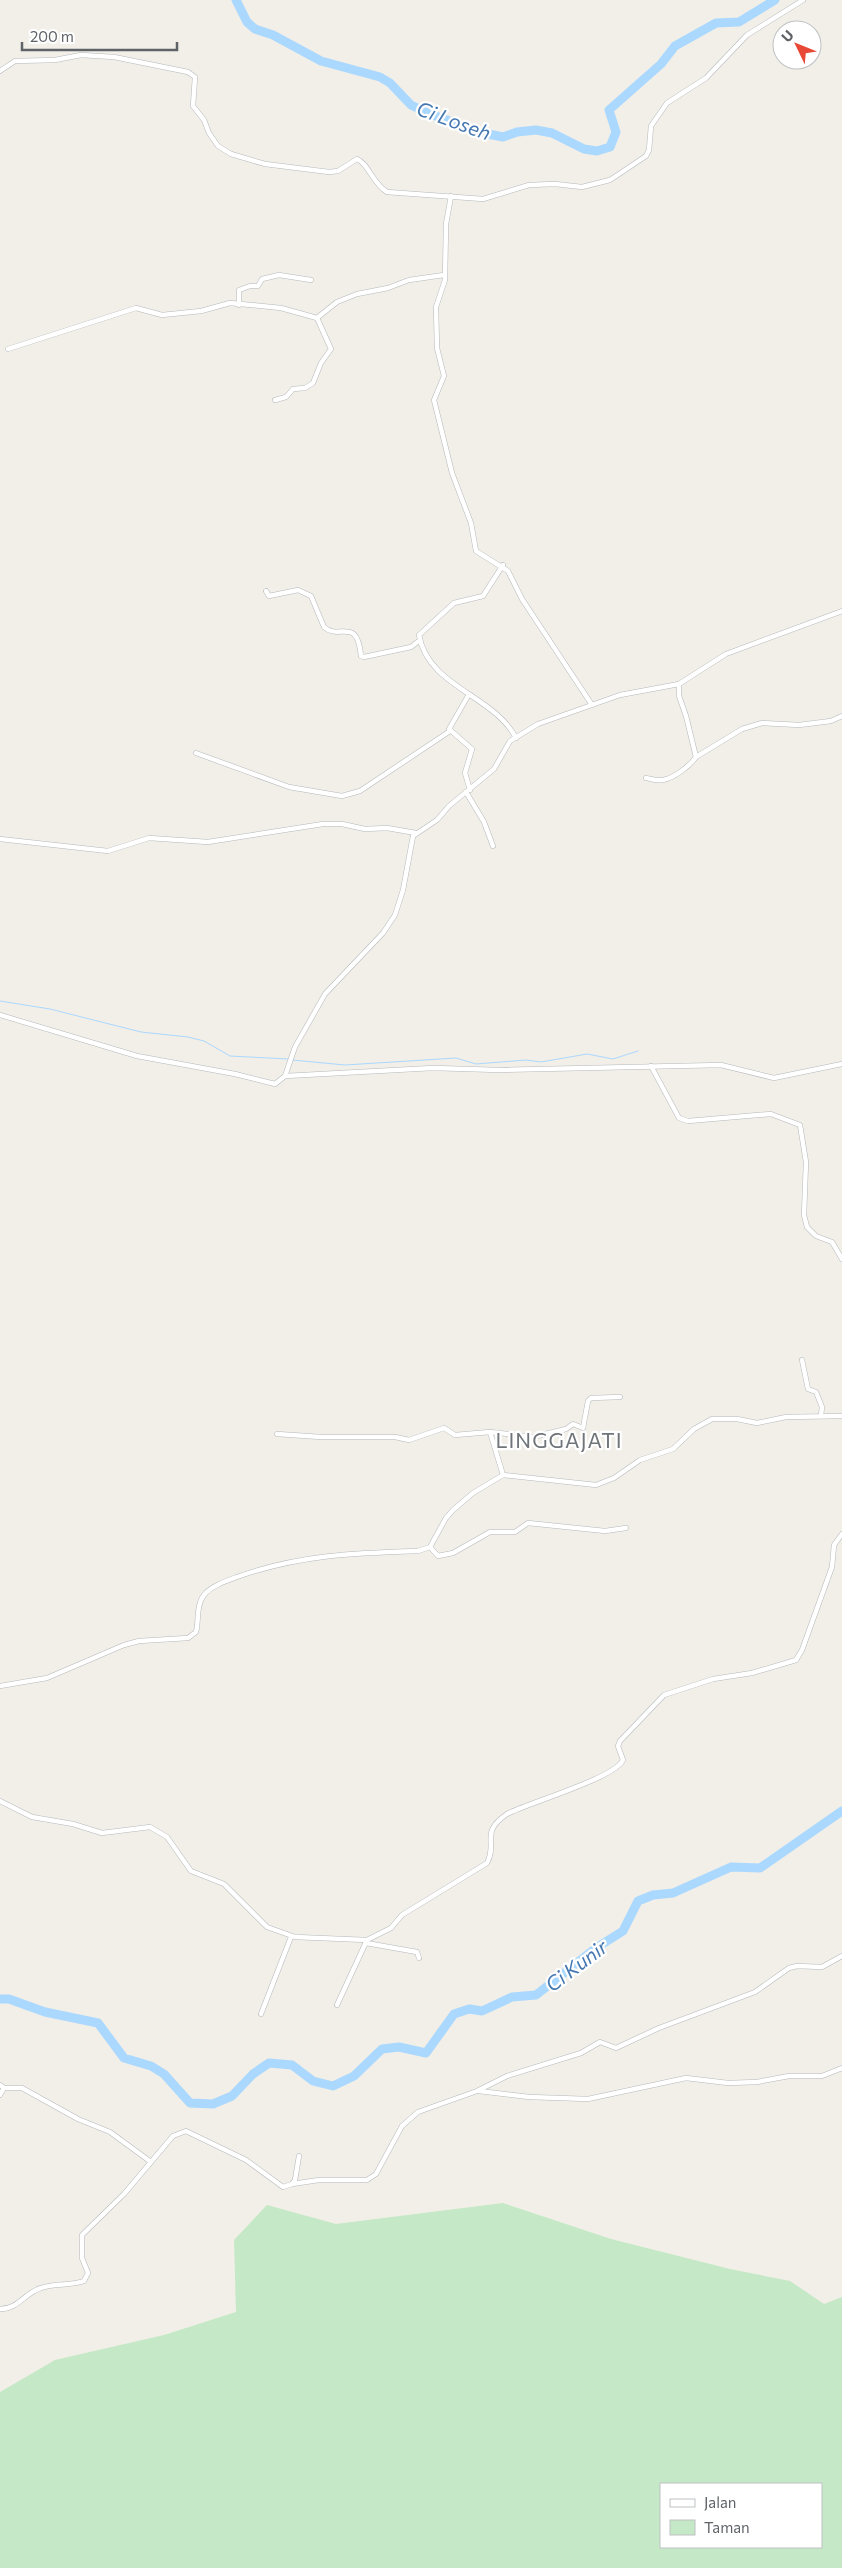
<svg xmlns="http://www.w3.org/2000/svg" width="842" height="2568" font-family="Commissioner,sans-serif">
<rect width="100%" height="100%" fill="#f1efe8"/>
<path fill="#c5e8c6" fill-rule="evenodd" d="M 503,2203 L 611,2239 L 730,2269 L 790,2281 L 824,2304 L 842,2297 L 842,2568 L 0,2568 L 0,2392 L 55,2360 L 164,2335 L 236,2312 L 234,2240 L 267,2205 L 336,2224 ZM 661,2484 L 821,2484 L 821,2547 L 661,2547 Z"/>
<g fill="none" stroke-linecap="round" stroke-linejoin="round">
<g stroke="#abd8fe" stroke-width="1">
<path d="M 0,1001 L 50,1009 L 141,1032 L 188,1037 L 204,1041 L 230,1056 L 288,1059"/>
<path d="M 292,1060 L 345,1065 L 456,1058 L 476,1064 L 526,1060 L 541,1062 L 587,1054 L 613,1059 L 638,1051"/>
</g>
<g stroke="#abd8fe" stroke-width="9">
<path d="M 236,0 L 247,22 L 255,29 L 273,35 L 321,61 L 380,77 L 390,83 L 411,105 L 430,114 L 483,133 L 503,137 L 517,132 L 536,130 L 552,133 L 584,149 L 597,151 L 610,147 L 616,132 L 609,110 L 661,64 L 675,46 L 716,23 L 739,22 L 775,0"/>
<path d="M 0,1999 L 9,1999 L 45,2012 L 98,2023 L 124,2058 L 151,2066 L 164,2074 L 190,2103 L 213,2104 L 232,2096 L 253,2074 L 269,2063 L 292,2065 L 313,2081 L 333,2086 L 354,2076 L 382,2049 L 399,2047 L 426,2053 L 454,2014 L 469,2009 L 482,2011 L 512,1997 L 536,1995 L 596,1948 L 623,1931 L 638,1901 L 653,1895 L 673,1893 L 731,1867 L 760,1868 L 842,1811"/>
</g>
<defs>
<g id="street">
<path d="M 0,71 L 15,61 L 55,60 L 81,55 L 114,57 L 188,72 L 195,77 L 193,106 L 204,120 L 209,133 L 218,146 L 231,154 L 265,164 L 329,172 L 338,171 L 357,159 C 368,163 373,184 387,192 L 483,199 L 529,185 L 555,184 L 582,187 L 610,180 L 646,156 L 649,150 L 651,126 L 667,103 L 706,78 L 747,35 L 803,0"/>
<path d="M 451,196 L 446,224 L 445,280 L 436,307 L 437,348 L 444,376 L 434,400 L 452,473 L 471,523 L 476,551 L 508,571 L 522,599 L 592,705"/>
<path d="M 239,305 L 239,290 L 250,286 L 258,286 L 262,279 L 279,275 L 311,280"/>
<path d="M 8,349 L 136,308 L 162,315 L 201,311 L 230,303 L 281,308 L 317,318 L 337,302 L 357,294 L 388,288 L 409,280 L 444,275"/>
<path d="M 275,400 L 286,397 L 293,389 L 305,388 L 313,383 L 321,363 L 331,349 L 317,318"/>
<path d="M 503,565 L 483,596 L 454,603 L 419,635 C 428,687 494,695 516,738"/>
<path d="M 266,591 L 269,596 L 298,590 L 311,596 L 324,627 C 339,641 357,615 361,656 L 364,657 L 411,647 L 420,640"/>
<path d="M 468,696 L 449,729 L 472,749 L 465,773 L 470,790"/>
<path d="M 196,753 L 289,787 L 342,796 L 360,791 L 450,731"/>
<path d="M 696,757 L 742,729 L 762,723 L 799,725 L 831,721 L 842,716"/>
<path d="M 646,778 C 652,779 657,781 663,780 C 674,778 690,766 696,757 L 686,716 L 679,696 L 679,684"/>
<path d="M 466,792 L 484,822 L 493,846"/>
<path d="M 0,839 L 108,851 L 149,838 L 208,842 L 323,824 L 342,824 L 365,829 L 387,828 L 416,833"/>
<path d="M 0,1015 L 137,1056 L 235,1074 L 275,1084 L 285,1076 L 295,1047 L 325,994 L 383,933 L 395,915 L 403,890 L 413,836 L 437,820 L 449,806 L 494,769 L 510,741 L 538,724 L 620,695 L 679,684 L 726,654 L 842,611"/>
<path d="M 651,1066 L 679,1118 L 688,1121 L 771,1114 L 800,1125 L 806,1162 L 804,1215 L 807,1227 L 816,1236 L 832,1242 L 842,1259"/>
<path d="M 285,1076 L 433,1068 L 499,1070 L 721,1065 L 774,1078 L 842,1064"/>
<path d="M 802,1360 L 808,1389 L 816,1392 L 822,1407 L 821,1416"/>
<path d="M 490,1432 L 503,1475"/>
<path d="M 277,1434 L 321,1437 L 395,1437 L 409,1440 L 444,1428 L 455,1435 L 490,1432 L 533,1437 L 566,1429 L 573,1424 L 583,1428 L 588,1401 L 591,1398 L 620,1397"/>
<path d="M 430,1547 L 438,1556 L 453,1553 L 490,1532 L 515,1532 L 528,1523 L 605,1531 L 626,1528"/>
<path d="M 0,1686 L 47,1678 L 124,1645 L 139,1641 L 188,1638 L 196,1632 C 199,1621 196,1605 204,1595 C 211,1586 226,1581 237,1577 C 298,1555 354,1553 418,1551 L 430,1547 L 446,1518 L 453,1510 L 473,1493 L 503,1475 L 596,1485 L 614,1478 L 640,1460 L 673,1449 L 694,1429 L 712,1419 L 737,1419 L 757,1423 L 786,1417 L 842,1416"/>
<path d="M 0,1801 L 32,1817 L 73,1824 L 102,1833 L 150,1827 L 167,1837 L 191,1871 L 224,1884 L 267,1927 L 295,1937 L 367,1940 L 391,1928 L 402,1915 L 487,1863 C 498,1843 479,1833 507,1814 C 528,1803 615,1778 623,1760 L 618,1746 L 620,1741 L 664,1695 L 713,1679 L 752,1673 L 796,1660 L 802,1650 L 832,1567 L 834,1545 L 842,1534"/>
<path d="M 366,1943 L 417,1952 L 419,1958"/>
<path d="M 337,2005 L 367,1940"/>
<path d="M 261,2014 L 291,1937"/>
<path d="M 0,2085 L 4,2088 L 22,2088 L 78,2119 L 110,2132 L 151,2162 L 124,2194 L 82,2235 L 82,2258 L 88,2273 L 84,2281 C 70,2286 55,2283 41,2288 C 24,2293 19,2309 0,2309"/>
<path d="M 479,2091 L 529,2097 L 588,2099 L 686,2078 L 728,2083 L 757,2082 L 789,2076 L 822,2076 L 842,2068"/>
<path d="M 0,2095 L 4,2088"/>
<path d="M 151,2162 L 173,2136 L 186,2131 L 246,2160 L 283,2187 L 292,2184 L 295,2180 L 299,2156"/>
<path d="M 292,2184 L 319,2180 L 367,2180 L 376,2174 L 402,2126 L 418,2112 L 477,2091 L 507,2076 L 581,2053 L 600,2042 L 616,2048 L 659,2028 L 755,1992 L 789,1968 L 797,1966 L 822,1967 L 842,1956"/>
</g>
</defs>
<use href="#street" stroke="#b5b8bc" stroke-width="5.5"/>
<use href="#street" stroke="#fff" stroke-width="4.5"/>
</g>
<g text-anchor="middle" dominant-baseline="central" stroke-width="4.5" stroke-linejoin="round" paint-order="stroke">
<g font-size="20" font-style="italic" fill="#4578b2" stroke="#fff">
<text transform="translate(454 120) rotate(20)">Ci Loseh</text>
<text transform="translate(576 1965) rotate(-37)">Ci Kunir</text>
</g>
<g font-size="21" letter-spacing="1" fill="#70757a" stroke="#fff">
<text x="559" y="1439">LINGGAJATI</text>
</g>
</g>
<rect x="660" y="2483" width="162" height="65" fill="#ffffff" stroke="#bfc1c3"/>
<rect x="670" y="2499" width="25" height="8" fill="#ffffff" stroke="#bfc1c3"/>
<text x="704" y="2508" font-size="15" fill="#5f6368">Jalan</text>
<rect x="670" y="2520" width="25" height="15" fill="#c5e8c6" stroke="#bfc1c3"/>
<text x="704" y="2533" font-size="15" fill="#5f6368">Taman</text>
<g transform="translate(797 45) rotate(313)"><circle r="24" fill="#ffffff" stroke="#bfc1c3"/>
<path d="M0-4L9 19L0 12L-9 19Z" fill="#e84937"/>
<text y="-8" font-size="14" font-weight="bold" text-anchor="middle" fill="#5f6368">U</text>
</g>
<path d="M22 42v8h155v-8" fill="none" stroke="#5f6368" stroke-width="2.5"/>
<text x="30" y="42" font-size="15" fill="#5f6368" stroke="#ffffff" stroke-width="4" paint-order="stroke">200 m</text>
</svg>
